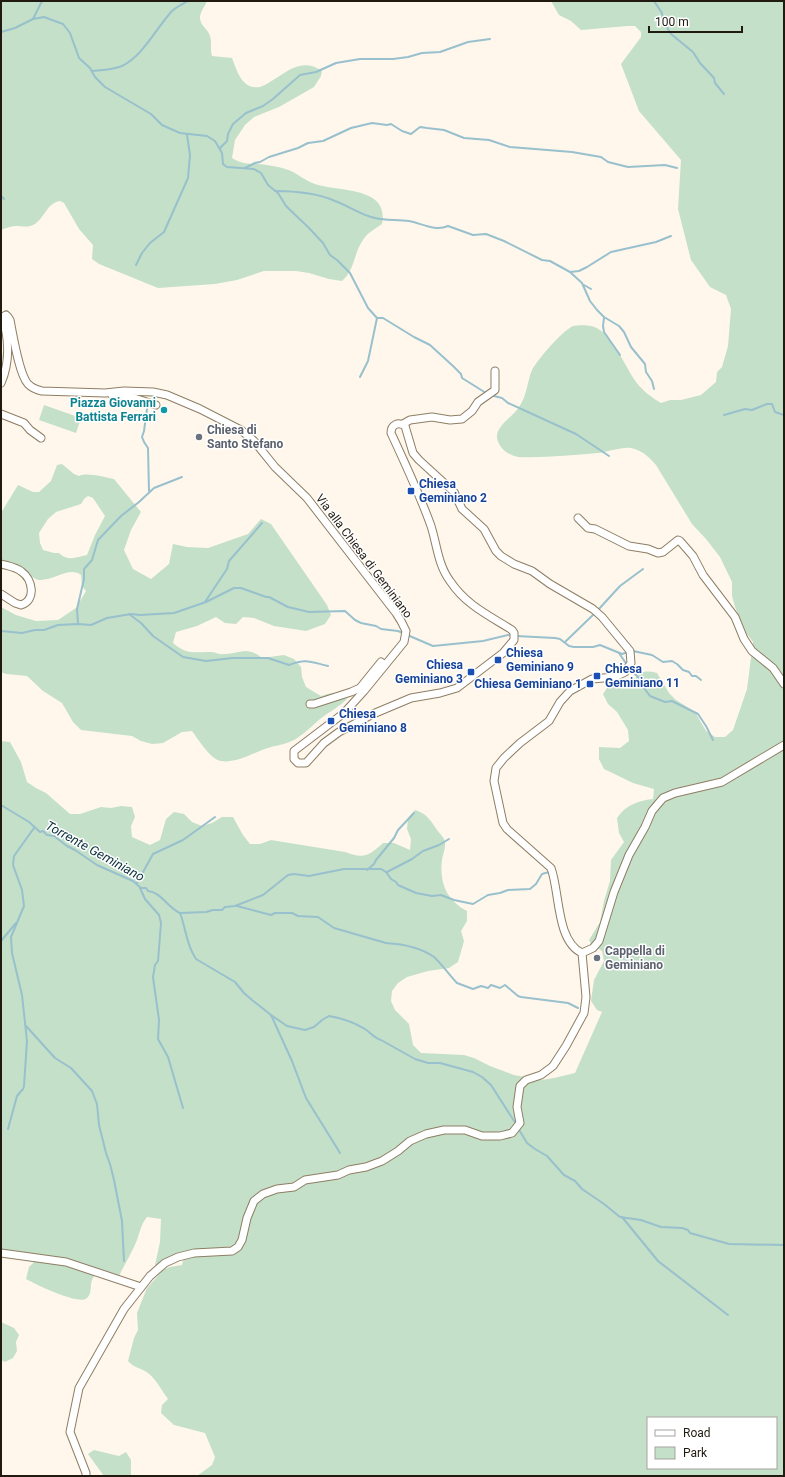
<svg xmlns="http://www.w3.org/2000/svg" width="785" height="1477" font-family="Roboto,sans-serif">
<rect width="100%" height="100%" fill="#fff7ec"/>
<g fill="#c4e0c8" fill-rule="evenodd">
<path d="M 1,1 L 207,1 C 205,6 201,11 200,16 C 199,25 208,29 210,36 C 212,42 210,49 212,56 L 232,58 C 237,71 242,90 260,87 C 281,79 298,54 322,71 L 321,76 L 314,87 L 279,107 L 254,117 L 245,125 L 235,140 L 232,158 C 244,166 254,163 267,165 C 275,166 284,168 291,171 C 299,175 306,181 315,184 C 338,192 390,186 382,224 C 375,229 368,232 363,240 C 353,254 356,268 342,281 L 329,279 L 309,273 L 296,271 L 264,271 L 237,280 L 215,284 L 158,288 L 99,264 L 92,259 L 93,245 L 79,229 L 64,203 L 60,201 C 47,203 45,217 35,224 C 28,228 23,226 16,226 C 12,226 6,228 1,230 Z"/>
<path d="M 551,1 L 784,1 L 784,1476 L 197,1476 L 212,1465 L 215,1457 L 205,1433 L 174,1425 L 161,1413 L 162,1405 L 168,1399 C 162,1391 156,1379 148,1373 C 141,1368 134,1368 128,1361 L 134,1338 L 138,1330 L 137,1313 L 147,1288 L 163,1270 L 170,1267 L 182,1265 L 185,1251 L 168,1258 L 158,1266 L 155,1265 L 160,1242 L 161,1219 L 147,1217 C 141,1224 140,1232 137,1240 C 132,1253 124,1265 118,1278 L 101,1271 C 98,1273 93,1276 92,1280 C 90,1285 92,1294 87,1298 C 80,1306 35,1284 26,1279 L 29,1267 L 35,1261 L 34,1254 L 1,1249 L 1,741 L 10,742 L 21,762 L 27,782 L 36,788 L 46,793 L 70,814 L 80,814 L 101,807 L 111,808 L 121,806 L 132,807 L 135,817 L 131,826 L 132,837 L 150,845 L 160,840 L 166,819 L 174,812 L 184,814 L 192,822 L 202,826 L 212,823 L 222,817 L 233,817 L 243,835 L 250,844 L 260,844 L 271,840 L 345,852 C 363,859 369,856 383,843 L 394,843 L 410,850 L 411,839 L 407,829 L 408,818 L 415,810 C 425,813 429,818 435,827 C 437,831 442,835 444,839 C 447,847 443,853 442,860 C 439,883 447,901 467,911 L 467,921 L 461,931 L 464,941 L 458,962 L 449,968 L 428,971 L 407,977 L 398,983 L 392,991 L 391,1001 L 395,1010 L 409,1024 L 413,1045 L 421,1053 L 464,1055 L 474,1058 L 490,1066 L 514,1075 L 542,1080 L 554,1078 L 575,1073 L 602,1012 L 597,1010 L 591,1001 L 594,980 L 604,961 L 602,951 L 591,944 L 589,940 L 600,922 L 604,901 L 610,881 L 611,860 L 624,842 L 619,833 L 617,818 C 626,805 637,801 653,799 L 654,789 L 633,783 L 604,769 L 599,759 L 599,747 L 620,748 L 629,741 L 628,730 L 617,712 L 608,704 L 603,694 L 609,685 C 616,685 622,685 628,682 C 643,676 638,668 657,673 L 669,693 L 676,700 L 695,712 L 706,731 L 715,737 L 725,737 L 733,730 L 747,689 L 753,642 L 747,634 L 735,607 L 732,596 L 732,582 L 720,557 L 706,539 L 692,524 L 656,465 C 649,457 642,450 631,448 C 620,447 609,452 598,453 C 572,455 545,458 518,457 C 509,455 499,449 497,438 C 496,425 513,417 519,407 C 527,396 527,382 532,370 C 538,359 562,331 573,326 C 578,325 587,325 591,326 C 610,329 626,368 636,382 C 643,391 651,397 661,403 L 670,400 L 681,400 L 701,395 L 716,382 L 717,372 L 722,367 L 728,346 L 731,309 L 726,295 L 710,287 L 691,260 L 678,209 L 681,160 L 639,111 L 621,64 L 641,37 L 641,32 L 635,26 L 628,26 L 581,30 L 571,21 L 559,15 ZM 648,1418 L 776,1418 L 776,1468 L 648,1468 Z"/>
<path d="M 44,405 L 81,418 L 76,433 L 39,420 Z"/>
<path d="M 62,464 L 74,474 L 79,476 C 87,472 104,477 114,479 L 141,512 L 131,530 L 124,550 L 133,569 L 151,579 L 169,564 L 173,544 L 187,547 L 208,548 L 248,534 L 261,519 L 271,524 L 327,605 L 331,615 L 325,624 L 306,631 L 274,626 L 254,618 L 243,617 L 236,624 L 225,623 L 216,617 L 197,626 L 176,632 L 173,643 C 187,655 194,652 211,652 C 215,652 219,655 223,654 C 241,654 246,645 262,658 L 284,655 L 294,659 L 301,667 L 302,677 L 306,687 L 321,696 C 334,692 335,691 347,699 C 339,707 329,712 320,719 C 312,726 303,735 294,740 C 286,744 279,745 271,747 C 256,751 237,764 221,761 C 211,760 198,739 192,731 L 182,732 L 163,743 L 152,744 L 141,741 L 132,736 L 81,730 L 73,722 L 62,703 L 43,691 L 27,676 L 6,674 L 1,672 L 1,607 L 16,615 L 36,621 L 58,620 L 76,608 L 86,591 L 82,586 L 81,575 C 69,566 54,581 39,580 C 33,579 29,573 24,569 C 18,564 8,562 1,560 L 1,513 L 18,485 L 33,492 L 39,492 L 51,481 L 57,465 ZM 88,496 L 93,498 L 105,516 L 95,535 L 87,555 C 76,557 68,562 59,553 L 54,553 L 43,550 L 40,543 L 39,533 L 48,519 L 56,512 L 81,504 L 84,499 Z"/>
<path d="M 1,1322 L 14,1328 L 19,1335 L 16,1342 L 17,1351 L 13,1358 L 5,1362 L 1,1360 Z"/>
<path d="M 94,1450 L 119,1456 L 126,1452 L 131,1460 L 131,1476 L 104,1476 L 88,1454 Z"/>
</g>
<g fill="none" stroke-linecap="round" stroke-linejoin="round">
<g stroke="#98c0cd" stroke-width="2">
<path d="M 654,1 L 662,13 L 663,21 L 671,34 L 693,52 L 700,63 L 714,78 L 715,83 L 724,94"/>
<path d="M 33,19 L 42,1"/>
<path d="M 1,32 L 15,28 L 33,19 L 44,17 L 63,24 L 70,33 L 79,58 L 90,68 L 95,77 L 105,87 L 151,114 L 162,125 L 180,133 L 207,136 L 215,141 L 222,153 L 223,164 L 227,167 L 254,169 L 261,173 L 268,185 L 278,193 L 286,206 L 309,228 L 323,243 L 330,255 L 337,260 L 350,273 L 368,308 L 377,318 L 383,318 L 414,337 L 430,345 L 453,366 L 461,374 L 462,378 L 486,393"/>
<path d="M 92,71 C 102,70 112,70 122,66 C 143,56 157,27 172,11 C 176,7 183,4 188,1"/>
<path d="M 220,148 L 227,141 L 228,134 L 233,124 L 246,113 L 263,106 L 273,99 L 300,75 L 316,72 L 336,63 L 360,59 L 393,59 L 408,57 L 422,53 L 440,52 L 468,42 L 490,39"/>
<path d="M 245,168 L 255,163 L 260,162 L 269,157 L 298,148 L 308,143 L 323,141 L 351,128 L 372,123 L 387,125 L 391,124 L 402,131 L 411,134 L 420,127 L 427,128 L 444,130 L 464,138 L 489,140 L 510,147 L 572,152 L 601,157 L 608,162 L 628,167 L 665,165 L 677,168"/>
<path d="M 275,191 C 294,191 317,193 335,201 C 349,206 360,215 375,218 C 386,221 398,219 409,221 C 421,223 435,232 448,226 L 473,235 L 486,234 L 504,241 L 542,260 L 550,261 L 570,272 L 582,283 L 590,301 L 597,310 L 604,317 L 619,326 L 624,332 L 631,347 L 645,364 L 646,372 L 652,381 L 654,389"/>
<path d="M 1,196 L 4,199"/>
<path d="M 136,265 L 142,253 L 150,243 L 164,232 L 188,178 L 190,155 L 187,135"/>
<path d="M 570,272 L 579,271 L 587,267 L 611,252 L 656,242 L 671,236"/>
<path d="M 584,285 L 591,289"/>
<path d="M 604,318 L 603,326 L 604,332 L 620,355"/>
<path d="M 360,377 L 368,361 L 377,318"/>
<path d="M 490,395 L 502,398 L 508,403 L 576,434 L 609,456"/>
<path d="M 147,409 L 144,431 L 142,437 L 144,442 L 148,448 L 149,491"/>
<path d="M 724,415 L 745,409 L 752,410 L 767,404 L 772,404 L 775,412 L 784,415"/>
<path d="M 205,602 L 227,569 L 229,561 L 262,523"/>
<path d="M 598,610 L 620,586 L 643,569"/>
<path d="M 129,614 L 141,623 L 153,636 L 183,657 L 206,661 L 233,658 L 268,658 L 289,665 C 306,658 311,662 328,666"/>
<path d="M 78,624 L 77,609 L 84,579 L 84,569 L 92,560 L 98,540 L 121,516 L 139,502 L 154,488 L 182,477"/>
<path d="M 1,631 L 22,633 L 35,630 L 44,630 L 58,625 L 78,624 L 91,625 L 107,618 L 131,614 L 140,615 L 174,613 L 206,602 L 234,588 L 241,588 L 266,597 L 269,597 L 288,607 L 309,612 L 345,611 L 355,620 L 361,623 L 376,626 L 381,629 L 398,631 L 433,646 L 483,641 L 512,634"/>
<path d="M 516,636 L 555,638 L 560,639 L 569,646 L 574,647 L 593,647 L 600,645 L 622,654 L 628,652"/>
<path d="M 565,642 L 595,613"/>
<path d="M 633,651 L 652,655 L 663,662 L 672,661 L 677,664 L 683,670 L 689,672 L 692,676 L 696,676 L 701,680"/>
<path d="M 619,653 L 627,665"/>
<path d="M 630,669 L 639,678 L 644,688 L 650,696 L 665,702 L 672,701 L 698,714 L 706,726 L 713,740"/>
<path d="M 1,805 L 29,822 L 40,832 L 43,831 L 47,835 L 54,836 L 67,846 L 75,850 L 97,865 L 133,881 L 141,888 L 146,888 L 148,891 C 161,892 168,908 180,913 C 186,928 186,945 196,959 L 235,982 L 244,993 L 252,1000 L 271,1015 L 287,1026 L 305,1030 L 314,1027 L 322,1020 L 329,1016 C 341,1018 355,1023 365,1029 C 371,1033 374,1038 381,1040 L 415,1059 L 428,1063 L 440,1063 L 473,1072 L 482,1077 L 491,1085 L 516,1124"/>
<path d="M 367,870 L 374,864 L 376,860 L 394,838 L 398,830 L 414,813"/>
<path d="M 386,872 L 387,872 L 412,859 L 423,851 L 439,845 L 449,839"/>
<path d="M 137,883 L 153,854 L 183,840 L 215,817"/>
<path d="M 140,888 L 145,899 L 159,915 L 161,923 L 158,961 L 155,965 L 153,977 L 159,1020 L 158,1039 L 168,1057 L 183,1108"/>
<path d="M 237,906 L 271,915 L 275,913 L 292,913 L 298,916 L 318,917 L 334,928 L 386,943 C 402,944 420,947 434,957 C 441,963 450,976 457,983 L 473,989 L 481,986 L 488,988 L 491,985 L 500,988 L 505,985 L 518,996 L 521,997 L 568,1003 L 578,1008"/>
<path d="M 180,913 L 206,912 L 213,910 L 222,910 L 225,907 L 235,906 L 263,895 L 288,875 L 294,874 L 309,876 L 344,869 L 381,869 L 386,872 L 391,879 L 396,882 L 398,885 L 416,893 L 432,896 L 441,895 L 454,900 L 473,904 L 488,895 L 500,893 L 508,890 L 530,889 L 536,884 L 542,874 L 549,872"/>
<path d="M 1,941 L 16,923"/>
<path d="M 271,1015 L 292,1061 L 306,1098 L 340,1153"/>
<path d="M 26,1026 L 55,1058 L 71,1068 L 92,1091 L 97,1104 L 99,1125 L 106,1153 L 110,1164 L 114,1180 L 122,1221 L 124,1261"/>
<path d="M 518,1128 L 527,1143 L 535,1149 L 547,1156 L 564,1175 L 575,1181 L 582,1189 L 604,1204 L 620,1217 L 641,1220 L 661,1227 L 682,1228 L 688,1230 L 690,1233 L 729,1244 L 784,1245"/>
<path d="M 8,1129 L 17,1096 L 23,1089 L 24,1086 L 27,1041 L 22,995 L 12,953 L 11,937 L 24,906 L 22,890 L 13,865 L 14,856 L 34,828"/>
<path d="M 622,1217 L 658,1261 L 728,1315"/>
</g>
<defs>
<g id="street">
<path d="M 1,383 C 8,367 9,349 6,332 C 5,327 2,322 3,317 L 6,315 L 8,317 L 10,320 C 13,335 19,374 28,384 C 32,388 37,390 42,391 L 105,393 L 124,391 L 153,392 L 167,395 L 200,409 L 241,430 L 254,441 L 275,467 L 307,498 L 396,613 L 401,621 L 406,631 L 404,642 L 364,691 L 344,713 L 294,751 L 294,759 L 298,763 L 306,763 L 324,743 L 339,732 L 373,714 L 411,698 L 440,693 L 457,688 L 503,653 L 514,640 L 514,633 L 512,630 C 488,615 466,605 450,581 C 438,565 437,545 431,526 C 420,495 405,463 391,433 C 391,425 398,421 405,426 L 413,453 L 419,460 L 454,492 L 462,509 L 484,529 L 496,551 L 501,556 L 514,564 L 532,571 L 550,584 L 593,609 L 602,617 L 630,651 L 631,663 L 625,672 L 615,677 L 592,679 L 570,691 L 560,702 L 549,721 L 520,743 L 504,758 L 496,768 L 494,781 L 503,823 L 507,829 L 551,868 C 560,892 556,941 582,953"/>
<path d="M 112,395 L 131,397 L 156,405"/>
<path d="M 1,414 L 24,423 L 30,430 L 41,438"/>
<path d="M 403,424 L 410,420 L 432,417 L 450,420 L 462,419 L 472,411 L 478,402 L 495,390 L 495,371"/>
<path d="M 578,518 L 588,528 L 595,529 L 629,546 L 648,549 L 658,553 L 663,552 L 678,540 L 680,541 L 693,556 L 703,575 L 735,617 L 744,639 L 752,651 L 773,668 L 784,684"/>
<path d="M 1,564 C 8,566 16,567 22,572 C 32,579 37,600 21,605 L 15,603 L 1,594"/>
<path d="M 310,704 L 314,704 L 351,692 L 360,688 L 381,662 L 385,665"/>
<path d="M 582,953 L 593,948 L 599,941 L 614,892 L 629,855 L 645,827 L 652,811 L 663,798 L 675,793 L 722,782 L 784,745"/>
<path d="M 1,1253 L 66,1262 L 141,1287"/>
<path d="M 86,1476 L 86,1473 L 70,1432 L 79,1388 L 124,1309 L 150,1276 L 165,1263 L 178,1257 L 194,1253 L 232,1251 L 238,1247 L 242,1240 L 247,1218 L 254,1201 L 263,1194 L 277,1189 L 294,1187 L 305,1180 L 338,1175 L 349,1170 L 366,1167 L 382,1161 L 398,1151 L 410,1141 L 426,1134 L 444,1130 L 465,1130 L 482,1136 L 500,1136 L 512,1133 L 520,1123 L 517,1107 L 520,1086 L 526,1080 L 541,1075 L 553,1066 L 566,1046 L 584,1013 L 586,997 L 582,953"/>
</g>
</defs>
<use href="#street" stroke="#8e7e64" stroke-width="9"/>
<use href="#street" stroke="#fff" stroke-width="7"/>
</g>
<circle fill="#0f9aa8" stroke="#fff" stroke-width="1.5" cx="164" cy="410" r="4"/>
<g fill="#6b7280" stroke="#fff" stroke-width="1.5">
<circle cx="199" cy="437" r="4"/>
<circle cx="597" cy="958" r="4"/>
</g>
<g fill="#1a4fb4" stroke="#fff" stroke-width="1.5">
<rect x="407" y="487" width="8" height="8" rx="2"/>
<rect x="494" y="656" width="8" height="8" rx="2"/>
<rect x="467" y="668" width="8" height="8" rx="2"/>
<rect x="593" y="672" width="8" height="8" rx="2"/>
<rect x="586" y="680" width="8" height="8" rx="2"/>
<rect x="327" y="717" width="8" height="8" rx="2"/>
</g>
<g text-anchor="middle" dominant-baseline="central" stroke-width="3" stroke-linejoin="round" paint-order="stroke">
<g font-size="12" font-weight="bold" fill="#0d838f" stroke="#fff" text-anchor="end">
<text x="156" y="403">Piazza Giovanni<tspan x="156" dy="14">Battista Ferrari</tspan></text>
</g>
<g font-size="12" font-weight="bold" fill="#5b616d" stroke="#fff" text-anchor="start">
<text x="207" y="430">Chiesa di<tspan x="207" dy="14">Santo Stefano</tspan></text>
<text x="605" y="951">Cappella di<tspan x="605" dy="14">Geminiano</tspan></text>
</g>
<g font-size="12" font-weight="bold" fill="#164399" stroke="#fff" text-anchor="start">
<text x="419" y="484">Chiesa<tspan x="419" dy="14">Geminiano 2</tspan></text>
<text x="506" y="653">Chiesa<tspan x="506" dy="14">Geminiano 9</tspan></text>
<text x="463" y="665" text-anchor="end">Chiesa<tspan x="463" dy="14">Geminiano 3</tspan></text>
<text x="605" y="669">Chiesa<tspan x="605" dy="14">Geminiano 11</tspan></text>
<text x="582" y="684" text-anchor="end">Chiesa Geminiano 1</text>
<text x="339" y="714">Chiesa<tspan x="339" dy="14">Geminiano 8</tspan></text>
</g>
<g font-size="12" fill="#211a10" stroke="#fff">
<text transform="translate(364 556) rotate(53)">Via alla Chiesa di Geminiano</text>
</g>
<g font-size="13" font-style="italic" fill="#0a313c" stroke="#fff">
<text transform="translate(95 851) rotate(29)">Torrente Geminiano</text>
</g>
</g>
<rect width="785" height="1477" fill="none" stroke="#211a10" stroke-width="4"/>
<rect x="647" y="1417" width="130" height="52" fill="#ffffff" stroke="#a6a39f"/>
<rect x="655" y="1430" width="20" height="6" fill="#ffffff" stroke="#a6a39f"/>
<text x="683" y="1437" font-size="12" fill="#211a10">Road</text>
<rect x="655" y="1447" width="20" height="12" fill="#c4e0c8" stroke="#a6a39f"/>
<text x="683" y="1457" font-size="12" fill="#211a10">Park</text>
<path d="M649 26v6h93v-6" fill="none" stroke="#211a10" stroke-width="2"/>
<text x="655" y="26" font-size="12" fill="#211a10" stroke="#ffffff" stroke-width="3" paint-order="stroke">100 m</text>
</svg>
